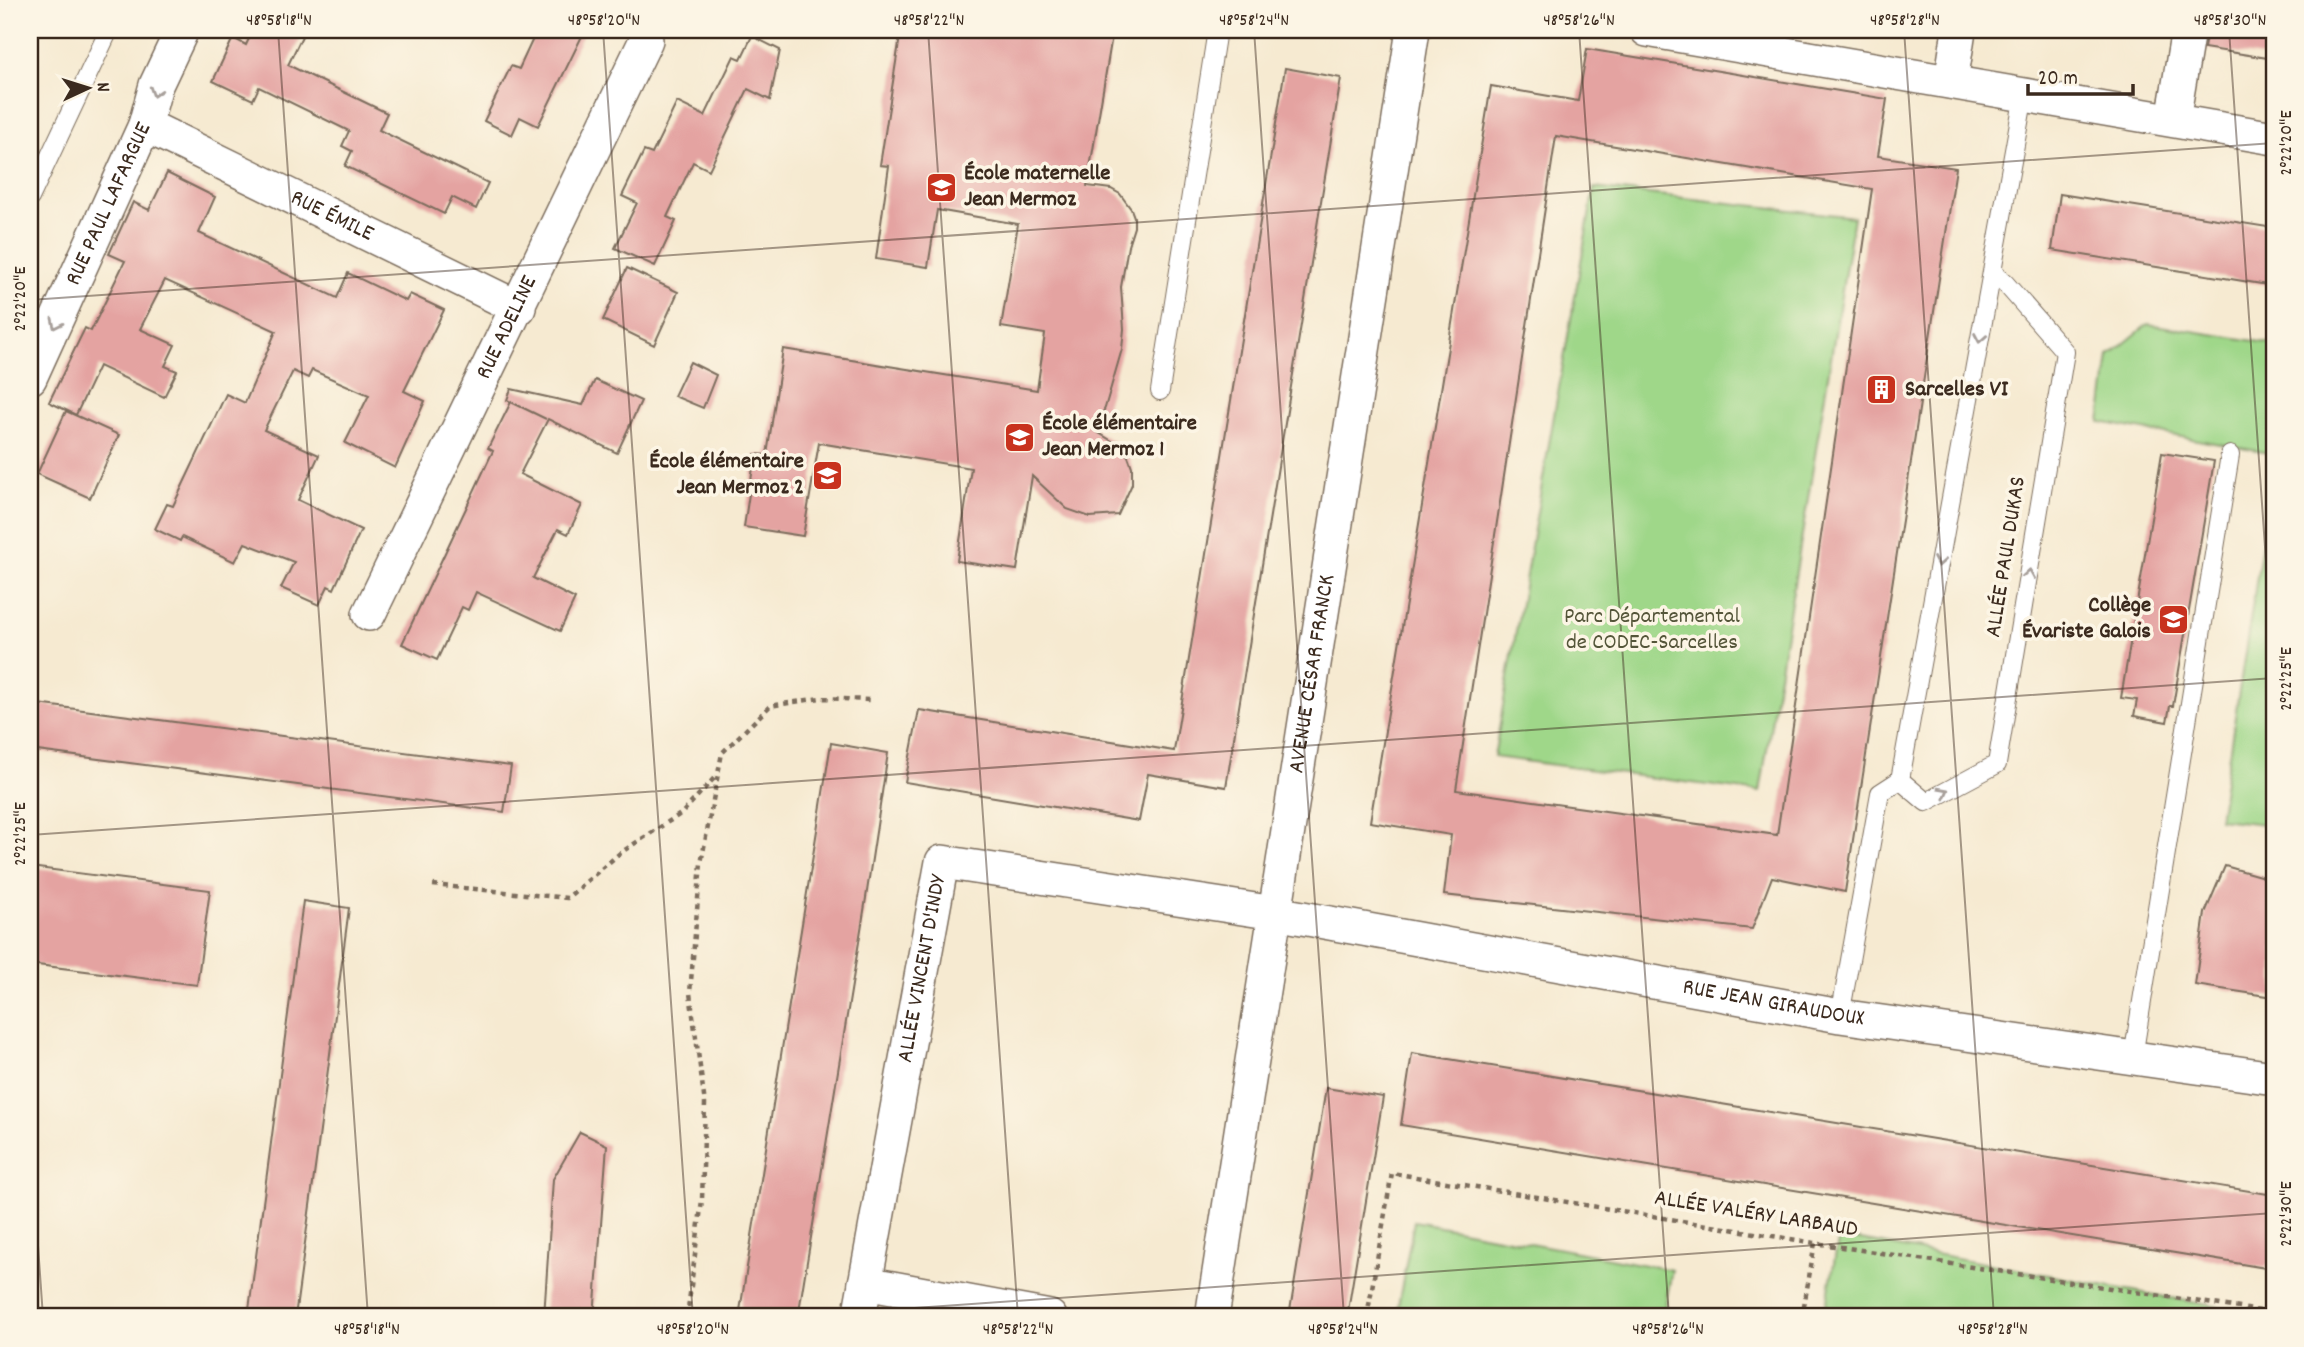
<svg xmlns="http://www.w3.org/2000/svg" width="2304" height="1347" font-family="Dekko,sans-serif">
<rect width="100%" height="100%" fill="#fcf5e5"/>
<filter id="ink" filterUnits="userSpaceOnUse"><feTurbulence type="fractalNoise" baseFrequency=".0143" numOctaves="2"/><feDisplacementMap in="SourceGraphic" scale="14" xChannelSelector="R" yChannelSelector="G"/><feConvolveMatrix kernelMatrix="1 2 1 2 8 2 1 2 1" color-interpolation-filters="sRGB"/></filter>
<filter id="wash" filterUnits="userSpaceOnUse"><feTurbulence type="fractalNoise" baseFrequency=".00686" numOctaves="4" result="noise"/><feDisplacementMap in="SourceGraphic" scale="28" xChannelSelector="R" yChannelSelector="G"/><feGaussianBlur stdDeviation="1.57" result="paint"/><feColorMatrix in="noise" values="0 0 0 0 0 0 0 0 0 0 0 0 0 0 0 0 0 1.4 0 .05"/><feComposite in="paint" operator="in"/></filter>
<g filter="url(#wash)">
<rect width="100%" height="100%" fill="#f6ead1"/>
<g fill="#9fd789" stroke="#6d8054" stroke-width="2">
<path d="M 1594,188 L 1854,217 L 1760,792 L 1494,757 Z"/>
<path d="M 2148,324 L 2274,344 L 2274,454 L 2100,422 L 2109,356 Z"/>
<path d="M 2274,468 L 2274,825 L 2219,819 Z"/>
<path d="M 1414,1221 L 1672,1270 L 1663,1317 L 1396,1317 Z"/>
<path d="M 1839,1236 L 2246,1312 L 2245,1317 L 1824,1317 Z"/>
</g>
<g id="blocks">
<g fill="#e4a3a1" fill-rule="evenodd">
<path d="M 253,30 L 305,30 L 288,65 L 387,113 L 379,130 L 488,183 L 476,209 L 452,197 L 444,214 L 345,166 L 352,151 L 342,146 L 349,131 L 259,87 L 253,100 L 213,81 L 233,38 L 246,45 Z"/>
<path d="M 537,30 L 585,30 L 538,126 L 520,117 L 512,135 L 484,121 L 511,66 L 519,69 Z"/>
<path d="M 901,30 L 1113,30 L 1087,186 L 1111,189 L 1120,194 L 1131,209 L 1134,217 L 1134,227 L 1128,246 L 1121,287 L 1124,329 L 1122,349 L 1105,408 L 1094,430 L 1117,444 L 1128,456 L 1132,467 L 1132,484 L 1118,515 L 1090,517 L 1067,509 L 1032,476 L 1017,570 L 957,561 L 971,468 L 819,443 L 803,536 L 744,527 L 755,454 L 767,455 L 783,349 L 1037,390 L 1045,334 L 1001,327 L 1018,224 L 937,210 L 928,267 L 876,259 L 889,166 L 880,165 Z"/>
<path d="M 2207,30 L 2274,30 L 2274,59 L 2204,48 Z"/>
<path d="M 752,36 L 780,50 L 770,100 L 748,89 L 709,170 L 693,162 L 667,217 L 676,221 L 655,266 L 615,248 L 637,203 L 622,196 L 644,151 L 652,154 L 677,102 L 705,116 L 734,56 L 741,59 Z"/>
<path d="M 1587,49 L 1887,99 L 1878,156 L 1956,168 L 1845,892 L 1772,877 L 1752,929 L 1444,895 L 1451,835 L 1370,822 L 1491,86 L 1578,101 ZM 1556,136 L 1872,189 L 1777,835 L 1456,790 Z"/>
<path d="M 1285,68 L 1341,78 L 1226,787 L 1148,774 L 1139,821 L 905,782 L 919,710 L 1174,751 Z"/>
<path d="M 167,173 L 215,197 L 199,233 L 337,298 L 348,273 L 406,301 L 410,294 L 444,310 L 404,391 L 425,401 L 395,468 L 345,443 L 369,395 L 312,370 L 308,378 L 293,371 L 264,430 L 319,455 L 298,500 L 361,530 L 334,589 L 328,586 L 319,605 L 281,588 L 294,562 L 245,543 L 235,562 L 182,537 L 180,541 L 155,529 L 167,504 L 173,506 L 226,394 L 245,403 L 276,331 L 165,280 L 140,329 L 175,345 L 165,366 L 177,371 L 164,397 L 99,366 L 76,415 L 49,402 L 85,328 L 91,331 L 125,261 L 109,254 L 133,202 L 149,210 Z"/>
<path d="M 2060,194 L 2274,228 L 2274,286 L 2052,250 Z"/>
<path d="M 627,268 L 678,292 L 654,345 L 603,320 Z"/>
<path d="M 690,362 L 716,375 L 703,408 L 674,396 Z"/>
<path d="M 595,380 L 641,401 L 617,453 L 548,419 L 520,474 L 582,505 L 568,534 L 558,529 L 533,578 L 575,599 L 560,631 L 476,592 L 468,610 L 462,607 L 437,660 L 402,644 L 493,451 L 488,448 L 511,402 L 546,419 L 507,400 L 511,389 L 583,405 Z"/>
<path d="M 66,411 L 119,435 L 90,498 L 37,474 Z"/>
<path d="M 2162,453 L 2214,461 L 2173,706 L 2170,706 L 2167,722 L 2134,716 L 2137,700 L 2121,698 Z"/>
<path d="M 30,703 L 511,766 L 504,812 L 30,750 Z"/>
<path d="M 831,743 L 888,753 L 864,911 L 798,1317 L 739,1317 Z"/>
<path d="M 2225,866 L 2274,880 L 2274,997 L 2195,985 L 2205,913 Z"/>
<path d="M 30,867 L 210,890 L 197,985 L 30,964 Z"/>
<path d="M 303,901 L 349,908 L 318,1146 L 295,1317 L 248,1317 Z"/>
<path d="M 1412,1053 L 2274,1195 L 2274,1266 L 2267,1265 L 2266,1268 L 1401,1125 Z"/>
<path d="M 1326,1088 L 1383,1097 L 1347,1317 L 1289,1317 Z"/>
<path d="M 580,1132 L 607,1145 L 594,1317 L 544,1317 L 553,1179 Z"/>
</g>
</g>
</g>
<g filter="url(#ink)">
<use href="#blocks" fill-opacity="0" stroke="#7c6d5d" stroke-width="2"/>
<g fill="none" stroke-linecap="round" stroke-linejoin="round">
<defs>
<g id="lane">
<path d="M 30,198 L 109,30"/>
<path d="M 1992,271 L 2005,283 L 2065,352 L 1997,764 L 1926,802 L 1900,780 L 2024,95"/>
<path d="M 1160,391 L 1217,30"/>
<path d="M 1840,1016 L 1880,793 L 1900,780"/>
<path d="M 2133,1057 L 2230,455"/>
</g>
<g id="street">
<path d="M 1647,30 L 2274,138"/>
<path d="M 1951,82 L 1959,30"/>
<path d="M 2173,120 L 2188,30"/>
<path id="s1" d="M 145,125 L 519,308"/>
<path id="s2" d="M 30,378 L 145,125 L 156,85 L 182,30"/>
<path id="s3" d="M 369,614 L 646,40"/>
<path d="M 865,1283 L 1050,1317"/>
<path id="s4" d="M 859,1317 L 942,862 L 1275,913 L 1840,1016 L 2274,1078"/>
<path id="s5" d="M 1212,1317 L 1413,30"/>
</g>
</defs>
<use href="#lane" stroke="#7c6d5d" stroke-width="20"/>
<use href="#street" stroke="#7c6d5d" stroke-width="36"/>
<g stroke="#7c6d5d" stroke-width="4.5" stroke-dasharray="5 5" stroke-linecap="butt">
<path d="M 433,885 L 567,898 L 620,853 L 682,813 L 717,775"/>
<path d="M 687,1317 L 702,1200 L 705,1104 L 690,993 L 701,863 L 722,753 L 770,706 L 820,698 L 869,700"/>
<path d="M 1367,1317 L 1392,1173 L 1815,1243 L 2260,1311"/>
<path d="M 1802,1317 L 1815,1243"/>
</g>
<use href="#lane" stroke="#fff" stroke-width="18"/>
<use href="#street" stroke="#fff" stroke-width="33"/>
</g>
<defs><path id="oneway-chevron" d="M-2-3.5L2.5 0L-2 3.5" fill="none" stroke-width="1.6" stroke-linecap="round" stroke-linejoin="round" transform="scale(1.75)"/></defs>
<g stroke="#a79f9a">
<use href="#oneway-chevron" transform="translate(155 92) rotate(107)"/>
<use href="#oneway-chevron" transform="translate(56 324) rotate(115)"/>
<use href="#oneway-chevron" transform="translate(1980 338) rotate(100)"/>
<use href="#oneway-chevron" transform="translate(1939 562) rotate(100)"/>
<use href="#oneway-chevron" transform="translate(2029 574) rotate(-81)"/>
<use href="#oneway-chevron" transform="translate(1944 792) rotate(-28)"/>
</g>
</g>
<path fill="none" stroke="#3b2a1e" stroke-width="2" stroke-opacity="0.45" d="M 278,30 L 368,1317M 603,30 L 693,1317M 928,30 L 1018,1317M 1254,30 L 1344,1317M 1579,30 L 1669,1317M 1904,30 L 1994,1317M 2229,30 L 2274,676M 30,300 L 2274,143M 30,835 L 2274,678M 30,1131 L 43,1317M 786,1317 L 2274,1213"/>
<defs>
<symbol id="school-square" viewBox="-11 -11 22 22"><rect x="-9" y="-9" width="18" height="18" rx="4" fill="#c8321e" stroke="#fcf5e5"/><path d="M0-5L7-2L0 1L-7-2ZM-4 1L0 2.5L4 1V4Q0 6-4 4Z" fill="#fff"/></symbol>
<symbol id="building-square" viewBox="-11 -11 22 22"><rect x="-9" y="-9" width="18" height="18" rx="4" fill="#c8321e" stroke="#fcf5e5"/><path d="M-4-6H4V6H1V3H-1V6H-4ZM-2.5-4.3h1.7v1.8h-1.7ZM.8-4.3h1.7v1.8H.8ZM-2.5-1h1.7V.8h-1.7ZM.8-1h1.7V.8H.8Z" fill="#fff"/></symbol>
</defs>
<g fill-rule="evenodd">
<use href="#school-square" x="924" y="170" width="35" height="35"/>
<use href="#building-square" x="1864" y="372" width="35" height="35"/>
<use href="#school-square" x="1002" y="420" width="35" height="35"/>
<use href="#school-square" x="810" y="458" width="35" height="35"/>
<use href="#school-square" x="2156" y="602" width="35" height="35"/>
</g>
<g text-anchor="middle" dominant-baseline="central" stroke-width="7" stroke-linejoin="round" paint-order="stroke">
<g font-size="23" font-weight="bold" fill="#3b2a1e" stroke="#fcf5e5" text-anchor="start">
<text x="964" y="174">École maternelle<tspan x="964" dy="26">Jean Mermoz</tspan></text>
<text x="1905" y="390">Sarcelles VI</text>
<text x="1042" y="424">École élémentaire<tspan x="1042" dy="26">Jean Mermoz 1</tspan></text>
<text x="804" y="462" text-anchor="end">École élémentaire<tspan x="804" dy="26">Jean Mermoz 2</tspan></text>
<text x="2151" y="606" text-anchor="end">Collège<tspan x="2151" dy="26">Évariste Galois</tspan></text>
</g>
<g font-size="23" fill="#3b2a1e" stroke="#fcf5e5">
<text stroke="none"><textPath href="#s2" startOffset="191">RUE PAUL LAFARGUE</textPath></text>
<text stroke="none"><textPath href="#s1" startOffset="208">RUE ÉMILE</textPath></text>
<text stroke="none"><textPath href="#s3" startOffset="318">RUE ADELINE</textPath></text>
<text transform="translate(2007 557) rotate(-81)">ALLÉE PAUL DUKAS</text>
<text stroke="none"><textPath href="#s5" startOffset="651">AVENUE CÉSAR FRANCK</textPath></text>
<text stroke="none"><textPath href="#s4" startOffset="354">ALLÉE VINCENT D'INDY</textPath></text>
<text stroke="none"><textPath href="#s4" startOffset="1306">RUE JEAN GIRAUDOUX</textPath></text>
<text transform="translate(1756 1215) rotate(9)">ALLÉE VALÉRY LARBAUD</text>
</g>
<g font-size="23" fill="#545539" stroke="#fcf5e5">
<text x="1652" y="617">Parc Départemental<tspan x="1652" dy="26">de CODEC-Sarcelles</tspan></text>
</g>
</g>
<rect width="2304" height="1347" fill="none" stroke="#fcf5e5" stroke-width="77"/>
<g transform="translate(88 88) rotate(86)" stroke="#fcf5e5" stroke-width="5" paint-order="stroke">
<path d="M0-5L12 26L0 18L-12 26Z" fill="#3b2a1e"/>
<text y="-10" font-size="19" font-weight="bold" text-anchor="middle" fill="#3b2a1e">N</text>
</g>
<path d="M2028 84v10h105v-10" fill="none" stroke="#3b2a1e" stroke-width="3.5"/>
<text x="2038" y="84" font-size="21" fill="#3b2a1e" stroke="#fcf5e5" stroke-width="5" paint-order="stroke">20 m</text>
<rect x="38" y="38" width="2228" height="1270" fill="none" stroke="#3b2a1e" stroke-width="2.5"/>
<g font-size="18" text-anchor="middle" fill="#3b2a1e">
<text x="279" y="25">48°58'18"N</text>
<text x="604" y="25">48°58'20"N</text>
<text x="929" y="25">48°58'22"N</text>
<text x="1254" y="25">48°58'24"N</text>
<text x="1579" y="25">48°58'26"N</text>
<text x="1905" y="25">48°58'28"N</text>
<text x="2230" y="25">48°58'30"N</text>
<text transform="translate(2285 143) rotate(-90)" y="6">2°22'20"E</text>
<text transform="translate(19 299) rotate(-90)" y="6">2°22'20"E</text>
<text transform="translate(2285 679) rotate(-90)" y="6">2°22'25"E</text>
<text transform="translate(19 834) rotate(-90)" y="6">2°22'25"E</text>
<text transform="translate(2285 1214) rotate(-90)" y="6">2°22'30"E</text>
<text x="367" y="1334">48°58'18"N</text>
<text x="693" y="1334">48°58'20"N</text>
<text x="1018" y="1334">48°58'22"N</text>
<text x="1343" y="1334">48°58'24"N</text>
<text x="1668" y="1334">48°58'26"N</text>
<text x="1993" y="1334">48°58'28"N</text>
</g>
</svg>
